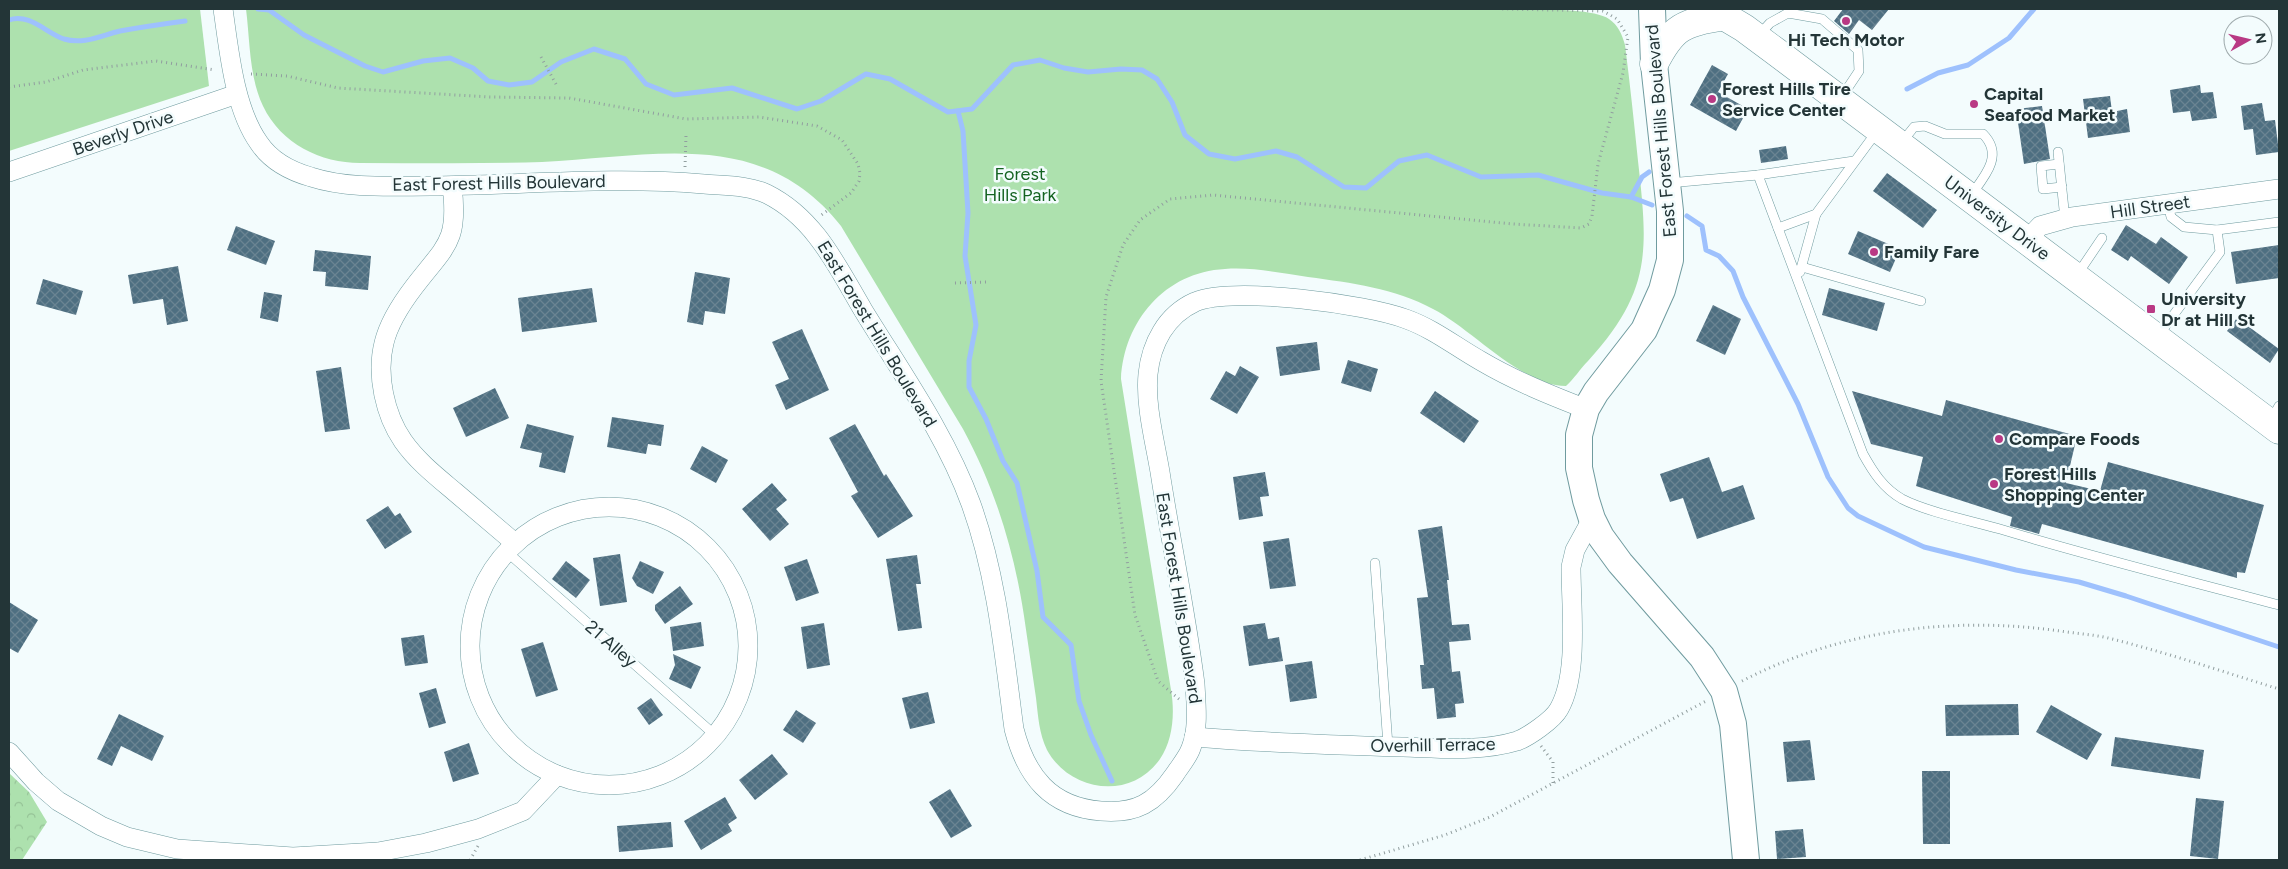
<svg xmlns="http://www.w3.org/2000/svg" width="2288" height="869" font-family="Figtree,sans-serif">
<defs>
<pattern id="forest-crowns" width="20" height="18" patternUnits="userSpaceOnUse" patternTransform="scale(1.25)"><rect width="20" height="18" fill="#ade1ae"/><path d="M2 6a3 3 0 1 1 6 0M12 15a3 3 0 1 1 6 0" fill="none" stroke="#95c296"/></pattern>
<pattern id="building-cross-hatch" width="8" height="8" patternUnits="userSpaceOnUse" patternTransform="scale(1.25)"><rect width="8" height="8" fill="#4e6f81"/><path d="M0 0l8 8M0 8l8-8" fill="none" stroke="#6a8492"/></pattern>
</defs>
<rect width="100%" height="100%" fill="#f3fcfd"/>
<path fill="url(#forest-crowns)" d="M 9,773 L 29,792 L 47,822 L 22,860 L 9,860 Z"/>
<g fill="#ade1ae">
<path d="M 9,9 L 200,9 L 209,86 L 9,151 Z"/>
<path d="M 246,9 L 1502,9 C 1526,10 1592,7 1609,19 C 1618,25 1622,34 1625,45 C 1630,84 1634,122 1638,161 C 1648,250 1652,291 1588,361 C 1580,369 1574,379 1566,386 C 1522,386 1472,329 1433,309 C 1394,288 1352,283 1308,277 C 1281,273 1253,267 1225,269 C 1165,272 1124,321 1121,379 L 1171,690 C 1175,713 1173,740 1160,759 C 1131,801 1070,792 1047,750 C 1039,734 1038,715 1036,698 C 1032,671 1028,643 1024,616 C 1014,550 995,488 963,429 L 841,226 C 763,126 651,157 542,162 C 482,164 421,163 360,163 C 321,163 281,144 263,106 C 249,77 250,40 246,9 Z"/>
</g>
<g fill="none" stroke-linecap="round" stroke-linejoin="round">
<g stroke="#9ec1fd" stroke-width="5">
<path d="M 258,9 L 269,10 L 304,35 L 365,66 L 383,72 L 423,61 L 450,58 L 473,68 L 488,81 L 509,85 L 532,82 L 561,62 L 594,49 L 625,59 L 646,84 L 674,95 L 732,88 L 797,109 L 821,101 L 866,74 L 890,79 L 948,112 L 972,109 L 1013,65 L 1040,60 L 1064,68 L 1088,72 L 1121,69 L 1142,70 L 1157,79 L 1172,102 L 1185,135 L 1209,154 L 1235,159 L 1276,151 L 1297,157 L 1344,187 L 1366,188 L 1399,161 L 1427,155 L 1481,177 L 1538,175 L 1602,193 L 1631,197 L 1652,205"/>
<path d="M 9,20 C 30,13 46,33 64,39 C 84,45 102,35 120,31 C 142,27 163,24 185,21"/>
<path d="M 1907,89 L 1938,73 L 1968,65 L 2009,38 L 2034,9"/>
<path d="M 958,111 L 963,131 L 968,213 L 965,256 L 976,325 L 969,361 L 969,387 L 986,419 L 1003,461 L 1017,483 L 1037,571 L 1043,617 L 1071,645 L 1079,701 L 1091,735 L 1112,781"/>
<path d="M 1631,197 L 1642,177 L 1649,172"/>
<path d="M 1687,216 L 1702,226 L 1706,250 L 1719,256 L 1733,271 L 1743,297 L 1798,404 L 1828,477 L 1848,508 L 1858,516 L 1924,547 L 2016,570 L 2079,582 L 2126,596 L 2279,647"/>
</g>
</g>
<g fill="url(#building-cross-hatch)">
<path d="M 1843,9 L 1889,9 L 1872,30 L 1859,20 L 1849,34 L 1834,21 Z"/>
<path d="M 1712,65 L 1728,74 L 1718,92 L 1748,109 L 1736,131 L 1690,105 Z"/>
<path d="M 2200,85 L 2201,93 L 2213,92 L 2217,118 L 2192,121 L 2190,111 L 2173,113 L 2170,90 Z"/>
<path d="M 2110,96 L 2112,112 L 2127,109 L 2130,132 L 2088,138 L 2083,99 Z"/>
<path d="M 2262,103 L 2265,121 L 2275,120 L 2279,152 L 2256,155 L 2253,129 L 2244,130 L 2241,106 Z"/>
<path d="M 2042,106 L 2050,159 L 2024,164 L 2016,109 Z"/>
<path d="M 1786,146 L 1788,159 L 1761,163 L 1759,150 Z"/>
<path d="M 1887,173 L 1937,210 L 1923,228 L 1873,191 Z"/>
<path d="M 2126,225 L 2156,244 L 2161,237 L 2188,257 L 2169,284 L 2131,256 L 2128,261 L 2111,250 Z"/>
<path d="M 236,226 L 275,241 L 266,265 L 227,250 Z"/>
<path d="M 1858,231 L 1900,249 L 1890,272 L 1848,254 Z"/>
<path d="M 2279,245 L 2279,278 L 2236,284 L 2231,252 Z"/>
<path d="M 315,250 L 371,256 L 368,290 L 325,286 L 326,272 L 313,271 Z"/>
<path d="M 178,266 L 188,321 L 167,325 L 163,299 L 133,304 L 128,275 Z"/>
<path d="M 695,272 L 730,278 L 725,314 L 705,311 L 703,325 L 687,322 Z"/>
<path d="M 43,279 L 83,291 L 76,315 L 36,304 Z"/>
<path d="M 592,288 L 597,322 L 522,332 L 518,298 Z"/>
<path d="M 1829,288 L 1885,303 L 1877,331 L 1822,315 Z"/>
<path d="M 264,292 L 282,295 L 278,322 L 260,318 Z"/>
<path d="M 1713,305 L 1741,319 L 1725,355 L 1696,341 Z"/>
<path d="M 2237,318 L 2279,349 L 2270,363 L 2227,331 Z"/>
<path d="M 802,329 L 829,390 L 786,410 L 775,385 L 789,379 L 772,342 Z"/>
<path d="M 1317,342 L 1320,370 L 1280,376 L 1276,347 Z"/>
<path d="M 1348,360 L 1378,369 L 1371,392 L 1341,383 Z"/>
<path d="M 1240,366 L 1259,377 L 1237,414 L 1210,399 L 1226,371 L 1235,376 Z"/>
<path d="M 341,367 L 350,429 L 325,432 L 316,371 Z"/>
<path d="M 495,388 L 509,418 L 466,437 L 453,408 Z"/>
<path d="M 1435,391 L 1479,421 L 1464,443 L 1420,413 Z"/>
<path d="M 1852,391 L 1942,416 L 1946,400 L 2077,436 L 2066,483 L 2100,491 L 2108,462 L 2264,505 L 2245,573 L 2237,572 L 2237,578 L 2042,524 L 2039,534 L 2010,526 L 2012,517 L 1916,486 L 1923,457 L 1871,444 Z"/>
<path d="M 612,417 L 664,425 L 661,446 L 648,444 L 646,454 L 607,447 Z"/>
<path d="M 527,424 L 574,436 L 565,473 L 539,467 L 542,453 L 520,448 Z"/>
<path d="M 855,424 L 884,476 L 886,474 L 913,516 L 878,538 L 851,496 L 858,492 L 829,438 Z"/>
<path d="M 702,446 L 728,460 L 716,483 L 690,469 Z"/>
<path d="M 1709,457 L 1722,492 L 1743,485 L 1755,519 L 1697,539 L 1683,498 L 1670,502 L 1660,474 Z"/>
<path d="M 1265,472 L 1269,496 L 1260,497 L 1263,516 L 1239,520 L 1233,477 Z"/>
<path d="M 772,483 L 787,500 L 776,509 L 789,524 L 770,541 L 742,509 Z"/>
<path d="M 388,506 L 395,516 L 400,513 L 412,532 L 385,549 L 366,520 Z"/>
<path d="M 1442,526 L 1449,580 L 1447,580 L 1452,625 L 1469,624 L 1471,640 L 1449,642 L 1452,672 L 1460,671 L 1464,703 L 1455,704 L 1456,717 L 1437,719 L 1434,688 L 1422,689 L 1420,665 L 1424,665 L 1417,598 L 1428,597 L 1418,530 Z"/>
<path d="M 1289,538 L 1296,586 L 1270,589 L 1263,542 Z"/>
<path d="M 620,554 L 627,602 L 600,606 L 593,558 Z"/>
<path d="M 917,555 L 921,584 L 916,584 L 922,628 L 898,631 L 886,559 Z"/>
<path d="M 807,559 L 819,593 L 796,601 L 784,567 Z"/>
<path d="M 566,561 L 590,580 L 576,598 L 552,579 Z"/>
<path d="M 640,561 L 664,572 L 653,594 L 637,586 L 632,578 Z"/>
<path d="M 680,586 L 693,604 L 665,624 L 655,610 L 655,605 Z"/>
<path d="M 9,602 L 38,620 L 18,653 L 9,648 Z"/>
<path d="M 701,622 L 704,646 L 673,651 L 670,627 Z"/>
<path d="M 824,623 L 830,665 L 807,669 L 801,627 Z"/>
<path d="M 1265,623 L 1268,639 L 1279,637 L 1283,661 L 1249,666 L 1243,626 Z"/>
<path d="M 424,635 L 428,663 L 405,666 L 401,638 Z"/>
<path d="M 543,642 L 558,690 L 536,697 L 521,649 Z"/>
<path d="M 673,654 L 701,667 L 691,689 L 669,679 L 675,665 Z"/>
<path d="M 1312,661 L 1317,698 L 1290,702 L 1285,665 Z"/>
<path d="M 436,688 L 446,723 L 429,728 L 419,693 Z"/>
<path d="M 928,692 L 935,723 L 910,729 L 902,698 Z"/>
<path d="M 651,698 L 663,715 L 649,725 L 637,708 Z"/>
<path d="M 2018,704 L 2019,735 L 1946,736 L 1945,705 Z"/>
<path d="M 2051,705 L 2102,734 L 2087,760 L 2036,732 Z"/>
<path d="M 796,710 L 816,723 L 803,743 L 783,730 Z"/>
<path d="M 119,714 L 164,736 L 152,761 L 121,746 L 112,766 L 97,759 Z"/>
<path d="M 2115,737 L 2204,750 L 2200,779 L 2111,766 Z"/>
<path d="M 1810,740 L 1815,780 L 1787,782 L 1783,742 Z"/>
<path d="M 469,743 L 479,774 L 453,782 L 444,752 Z"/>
<path d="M 772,754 L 788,774 L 755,800 L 739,780 Z"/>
<path d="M 1922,771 L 1950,771 L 1950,844 L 1923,844 Z"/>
<path d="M 950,789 L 972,826 L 951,838 L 929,802 Z"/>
<path d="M 725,797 L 737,818 L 728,824 L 732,831 L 701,850 L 684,821 Z"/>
<path d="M 2196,798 L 2224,801 L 2218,859 L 2190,856 Z"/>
<path d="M 671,822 L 673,847 L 619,852 L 617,826 Z"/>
<path d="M 1803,829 L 1806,857 L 1777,859 L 1775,831 Z"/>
</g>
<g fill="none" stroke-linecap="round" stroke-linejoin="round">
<defs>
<g id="lane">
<path d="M 1759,35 L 1770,23 L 1788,13 L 1822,19 L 1858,50 L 1859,71 L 1841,98"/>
<path d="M 1902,142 L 1914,127 L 1925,126 L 1945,134 L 1983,134 C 2004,155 1985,176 1971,195"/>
<path d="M 2058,152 L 2065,219"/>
<path d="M 2059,164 L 2041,166 L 2043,189 L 2062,187"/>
<path d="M 1758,175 L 1863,454 C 1873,472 1883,488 1902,499 C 1927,512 1972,521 2000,529 C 2092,557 2186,580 2279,605"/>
<path d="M 1669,183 L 1758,175 L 1854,161"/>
<path d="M 1778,228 L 1816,214 L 1878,130"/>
<path d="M 2217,230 L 2279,222"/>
<path d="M 1802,267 L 1921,301"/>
<path d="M 1800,272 L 1816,214"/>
<path d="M 2077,275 L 2102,238"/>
<path d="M 2158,336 L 2220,252 L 2217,230 L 2184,227 L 2171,217 L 2168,204"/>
<path d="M 2271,420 L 2279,406"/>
<path d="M 507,552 L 716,736"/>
<path d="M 1375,563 L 1388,746"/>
</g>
<g id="street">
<path d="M 223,9 C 229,50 234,108 259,143 C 271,161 290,171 311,177 C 348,189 392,186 431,186 C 522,185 613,176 704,184 C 725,186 748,185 767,194 C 815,218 837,266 863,310 C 901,372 946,435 971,504 C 997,576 1004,654 1014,729 C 1026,776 1050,807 1101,811 C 1136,814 1155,803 1175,774 C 1180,766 1188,757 1191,748 C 1199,728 1196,705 1195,684 C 1186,613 1171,543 1160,472 C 1155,442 1145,405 1148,374 C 1151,344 1166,315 1195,302 C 1234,286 1366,304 1406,319 C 1434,329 1456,347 1481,361 C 1515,381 1550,395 1586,409"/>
<path d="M 9,172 L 237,94"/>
<path d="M 452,186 C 459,242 446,245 414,287 C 401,304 389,322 384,343 C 376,375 385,415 403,441 C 417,461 436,476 455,492 C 475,509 495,526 515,543"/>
<path d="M 2027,240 L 2040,226 L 2072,217 L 2279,189"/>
<circle cx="609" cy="646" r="139"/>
<path d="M 1194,737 C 1264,743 1334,745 1403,747 C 1440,748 1481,752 1517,741 C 1528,737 1553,720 1559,709 C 1579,674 1571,608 1571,567 L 1575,550 L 1592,519"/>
<path d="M 9,752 L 36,782 L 58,801 L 101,826 L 127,837 L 177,849 L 293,857 L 378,852 L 426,843 L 478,829 L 523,811 L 557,775"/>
</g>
<path id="secondary" d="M 1652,9 L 1654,64 L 1670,211 L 1670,260 L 1662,290 L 1644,330 L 1596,392 L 1586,409 L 1579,435 L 1579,468 L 1586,500 L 1592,519 L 1601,537 L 1620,563 L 1702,657 L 1724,691 L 1733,724 L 1746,860"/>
<g id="primary">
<path d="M 1712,9 L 1744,28 L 1775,51 L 2279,430"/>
<path d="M 1654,64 C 1673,26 1683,23 1725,16"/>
</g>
</defs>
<use href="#lane" stroke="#6f9b9f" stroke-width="10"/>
<use href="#street" stroke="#6f9b9f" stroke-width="20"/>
<use href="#secondary" stroke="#6f9b9f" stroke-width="28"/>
<use href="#primary" stroke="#6f9b9f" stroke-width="29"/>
<g stroke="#919e9f" stroke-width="3" stroke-dasharray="1 4" stroke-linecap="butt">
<path d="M 541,57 L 557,86"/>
<path d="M 251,74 L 287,76 L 338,88 L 490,97 L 569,98 L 686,119 L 759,117 L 817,126 L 842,140 L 858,164 L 860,173 L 859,181 L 851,193 L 820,216"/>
<path d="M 9,87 L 46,82 L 83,70 L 156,61 L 215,70"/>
<path d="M 685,167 L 686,135"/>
<path d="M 955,283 L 986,282"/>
<path d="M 1742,681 C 1843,629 1955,615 2067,632 C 2082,634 2097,635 2112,639 C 2168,653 2224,672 2279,689"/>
<path d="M 1179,699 L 1158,681 L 1135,615 L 1101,381 L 1106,297 L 1123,245 L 1140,220 L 1170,199 L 1213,195 L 1513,224 L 1581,228 L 1589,224 L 1592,216 L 1598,164 L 1623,73 L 1628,37 L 1617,19 L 1603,11 L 1502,9"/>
<path d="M 1541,746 L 1553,762 L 1553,783"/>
<path d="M 470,860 L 478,846"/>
<path d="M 1360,860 L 1445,835 L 1490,817 L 1706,701"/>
</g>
<use href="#lane" stroke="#fff" stroke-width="9"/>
<use href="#street" stroke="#fff" stroke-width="19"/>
<use href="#secondary" stroke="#fff" stroke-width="26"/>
<use href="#primary" stroke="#fff" stroke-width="28"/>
</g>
<g fill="#b93984" stroke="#f3fcfd" stroke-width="2">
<circle cx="1846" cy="21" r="5"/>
<circle cx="1712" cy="99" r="5"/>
<circle cx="1974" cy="104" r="5"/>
<circle cx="1874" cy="252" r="5"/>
<rect x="2146" y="304" width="10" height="10" rx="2.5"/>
<circle cx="1999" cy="439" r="5"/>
<circle cx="1994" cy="484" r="5"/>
</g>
<g text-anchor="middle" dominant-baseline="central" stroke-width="5" stroke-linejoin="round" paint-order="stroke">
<g font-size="18" font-weight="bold" fill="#233537" stroke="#f3fcfd" text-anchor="start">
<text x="1846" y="40" text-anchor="middle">Hi Tech Motor</text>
<text x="1722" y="89">Forest Hills Tire<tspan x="1722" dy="21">Service Center</tspan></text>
<text x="1984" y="94">Capital<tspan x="1984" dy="21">Seafood Market</tspan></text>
<text x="1884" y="252">Family Fare</text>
<text x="2161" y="299">University<tspan x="2161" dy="21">Dr at Hill St</tspan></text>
<text x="2009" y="439">Compare Foods</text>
<text x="2004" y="474">Forest Hills<tspan x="2004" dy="21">Shopping Center</tspan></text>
</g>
<g font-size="18" fill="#233537" stroke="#f3fcfd">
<text transform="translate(1661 131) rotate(-95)">East Forest Hills Boulevard</text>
<text transform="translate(123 133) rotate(-19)">Beverly Drive</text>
<text transform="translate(499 183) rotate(-1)">East Forest Hills Boulevard</text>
<text transform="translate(2150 207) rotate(-8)">Hill Street</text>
<text transform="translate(1997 218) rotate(37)">University Drive</text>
<text transform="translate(877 334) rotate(59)">East Forest Hills Boulevard</text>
<text transform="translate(1179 598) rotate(81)">East Forest Hills Boulevard</text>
<text transform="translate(611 644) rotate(41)">21 Alley</text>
<text transform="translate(1433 745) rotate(-1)">Overhill Terrace</text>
</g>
<g font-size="18" fill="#146321" stroke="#f3fcfd">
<text x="1020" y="174">Forest<tspan x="1020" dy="21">Hills Park</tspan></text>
</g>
</g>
<rect width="2288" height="869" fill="none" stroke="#233537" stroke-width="20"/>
<g transform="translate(2248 40) rotate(82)"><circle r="24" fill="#f3fcfd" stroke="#a0acae"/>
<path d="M0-4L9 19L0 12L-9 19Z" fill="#b93984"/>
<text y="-8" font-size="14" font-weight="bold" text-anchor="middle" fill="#233537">N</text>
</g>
</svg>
